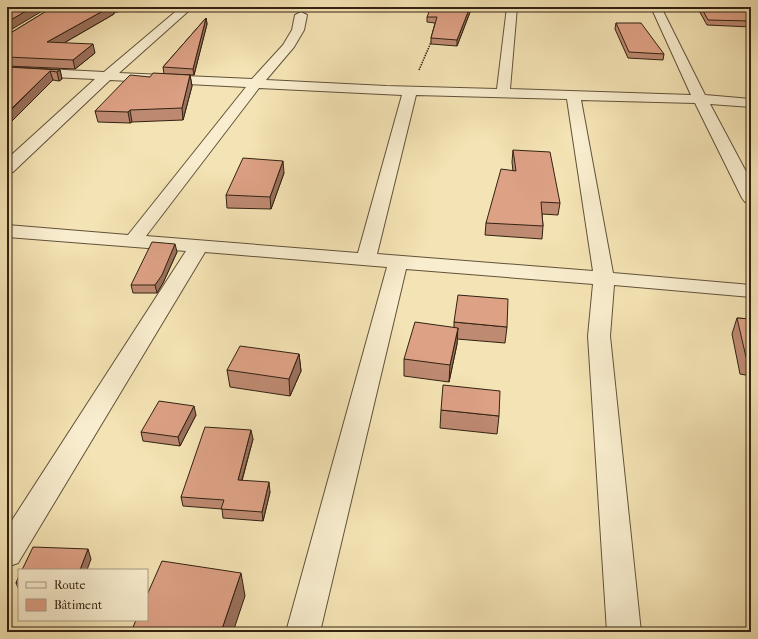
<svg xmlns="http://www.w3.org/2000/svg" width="758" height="639" font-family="'IM FELL French Canon',serif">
<rect width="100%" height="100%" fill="#f4e3b4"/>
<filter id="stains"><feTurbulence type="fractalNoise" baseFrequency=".005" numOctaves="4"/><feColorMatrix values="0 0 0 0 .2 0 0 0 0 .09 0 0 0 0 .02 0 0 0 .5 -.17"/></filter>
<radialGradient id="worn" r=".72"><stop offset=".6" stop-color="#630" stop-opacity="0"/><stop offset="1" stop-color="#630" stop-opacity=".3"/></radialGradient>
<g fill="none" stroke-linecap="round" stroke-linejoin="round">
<defs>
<path id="minor" d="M 181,7 L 193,7 L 119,73 L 252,79 L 283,45 L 292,30 L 295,15 L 301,12 L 307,15 L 304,30 L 294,47 L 266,80 L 386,86 L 497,89 L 507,7 L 517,7 L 510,89 L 691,95 L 651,7 L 661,7 L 705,95 L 751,99 L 751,107 L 710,104 L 751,181 L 751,203 L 745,202 L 742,198 L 695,103 L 581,100 L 613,273 L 751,285 L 751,297 L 614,285 L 610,336 L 641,632 L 607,632 L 588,336 L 593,284 L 406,269 L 320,632 L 286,632 L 387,267 L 205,252 L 18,563 L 7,567 L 7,528 L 186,251 L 7,237 L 7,225 L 128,235 L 246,87 L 110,80 L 13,172 L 7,173 L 7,159 L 95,79 L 7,75 L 7,67 L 104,72 ZM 259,88 L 402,95 L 358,253 L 146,236 ZM 416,95 L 567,99 L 593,271 L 377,254 Z"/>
</defs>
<use href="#minor" stroke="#62523a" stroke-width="2"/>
<path stroke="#322212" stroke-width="1.5" stroke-dasharray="1.5 1" stroke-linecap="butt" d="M 419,70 L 432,40"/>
<use href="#minor" fill="#f8edce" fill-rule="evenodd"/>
</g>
<g fill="#be8a72" stroke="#322212">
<path d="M 53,7 L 126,7 L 117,12 L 114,12 L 114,14 L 64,43 L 95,53 L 75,69 L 7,66 L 7,35 L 9,34 Z"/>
<path d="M 472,7 L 457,46 L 431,44 L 431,38 L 435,23 L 427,22 L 427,17 Z"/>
<path d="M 697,7 L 751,7 L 751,27 L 707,25 Z"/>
<path d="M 206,18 L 207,24 L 194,75 L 164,74 L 163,67 Z"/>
<path d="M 616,23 L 664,54 L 663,60 L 628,58 L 615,29 Z"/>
<path d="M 7,67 L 60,70 L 62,79 L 59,81 L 53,80 L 10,123 L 7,123 Z"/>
<path d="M 190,75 L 192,86 L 183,120 L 132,122 L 130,123 L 98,122 L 95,111 L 150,77 Z"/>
<path d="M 513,150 L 560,203 L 558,215 L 542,214 L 543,226 L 542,239 L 485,235 L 486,223 L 513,171 L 512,162 Z"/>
<path d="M 284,173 L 271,209 L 227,208 L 226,195 Z"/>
<path d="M 177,252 L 163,283 L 157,293 L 133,293 L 131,285 Z"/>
<path d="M 737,318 L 751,319 L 751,376 L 740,374 L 732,334 Z"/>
<path d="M 454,322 L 507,327 L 505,343 L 457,339 L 457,344 L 449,382 L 404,376 L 404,359 L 454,327 Z"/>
<path d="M 299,354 L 301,371 L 290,396 L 230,387 L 227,370 Z"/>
<path d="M 441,410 L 499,416 L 497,434 L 440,428 Z"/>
<path d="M 196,415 L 180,446 L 143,441 L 141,432 Z"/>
<path d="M 253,439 L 242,481 L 270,492 L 263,521 L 223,518 L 222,509 L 183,506 L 181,497 Z"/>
<path d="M 19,576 L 19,590 L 16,583 Z"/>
</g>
<g fill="#9b715d" stroke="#322212">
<path d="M 33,7 L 49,7 L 7,32 L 7,22 Z"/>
<path d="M 110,7 L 113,7 L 114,14 L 50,51 L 47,42 Z"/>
<path d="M 116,7 L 126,7 L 117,12 Z"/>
<path d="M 470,7 L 472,7 L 457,46 L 457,40 Z"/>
<path d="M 206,18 L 207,24 L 194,75 L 193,69 Z"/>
<path d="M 93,44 L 95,53 L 75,69 L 73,60 Z"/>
<path d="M 60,70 L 62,79 L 59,81 L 57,72 Z"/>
<path d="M 50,71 L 53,80 L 10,123 L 8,113 Z"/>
<path d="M 190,75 L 192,86 L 183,120 L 182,108 Z"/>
<path d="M 130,110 L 132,122 L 130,123 L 128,112 Z"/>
<path d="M 283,161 L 284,173 L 271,209 L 270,197 Z"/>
<path d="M 175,244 L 177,252 L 163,283 L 157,293 L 155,285 Z"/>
<path d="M 458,328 L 457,344 L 449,382 L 450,365 Z"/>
<path d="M 299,354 L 301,371 L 290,396 L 289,379 Z"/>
<path d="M 194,406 L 196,415 L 180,446 L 178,437 Z"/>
<path d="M 251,430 L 253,439 L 239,490 L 238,480 Z"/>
<path d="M 269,482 L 270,492 L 263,521 L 262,512 Z"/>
<path d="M 88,549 L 91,559 L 87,570 L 80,570 Z"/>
<path d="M 241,573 L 245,596 L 233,632 L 221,632 Z"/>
</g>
<g fill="#dda185" stroke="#322212">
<path d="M 7,7 L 33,7 L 7,22 Z"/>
<path d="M 53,7 L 110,7 L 47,42 L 93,44 L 73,60 L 7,57 L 7,35 L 9,34 Z"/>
<path d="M 431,7 L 470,7 L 457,40 L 431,38 L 437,17 L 427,17 Z"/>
<path d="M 701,7 L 749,7 L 751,9 L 751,21 L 708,20 Z"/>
<path d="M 206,18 L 193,69 L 163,67 Z"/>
<path d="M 616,23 L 641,23 L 664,54 L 629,52 Z"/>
<path d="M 7,67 L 60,70 L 57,72 L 50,71 L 7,113 Z"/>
<path d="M 153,73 L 190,75 L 182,108 L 130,110 L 128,112 L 95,111 L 130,75 L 150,77 Z"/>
<path d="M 513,150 L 550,152 L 560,203 L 541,202 L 543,226 L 486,223 L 501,169 L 516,171 Z"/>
<path d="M 243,158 L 283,161 L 270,197 L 226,195 Z"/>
<path d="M 152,242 L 175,244 L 162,275 L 155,285 L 131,285 Z"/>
<path d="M 458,295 L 508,299 L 507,327 L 454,322 Z"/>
<path d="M 737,318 L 751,319 L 751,358 L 746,357 Z"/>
<path d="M 415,322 L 458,328 L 450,365 L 404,359 Z"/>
<path d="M 240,346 L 299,354 L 289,379 L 227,370 Z"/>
<path d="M 443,385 L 500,391 L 499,416 L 441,410 Z"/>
<path d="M 159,401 L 194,406 L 178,437 L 141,432 Z"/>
<path d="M 205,427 L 251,430 L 238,480 L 269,482 L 262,512 L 221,509 L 224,500 L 181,497 Z"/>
<path d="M 33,547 L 88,549 L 80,570 L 22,570 Z"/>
<path d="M 162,561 L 241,573 L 221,632 L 131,632 L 136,620 L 147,620 L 147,595 Z"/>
<path d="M 19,576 L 19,583 L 16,583 Z"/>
</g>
<rect width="758" height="639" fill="none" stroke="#f4e3b4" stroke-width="24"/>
<rect x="8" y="8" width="742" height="623" fill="none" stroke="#322212" stroke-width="2"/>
<rect x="12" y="12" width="734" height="615" fill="none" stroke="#322212"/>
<rect x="18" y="569" width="130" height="52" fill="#f8edce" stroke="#a99c83"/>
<rect x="26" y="582" width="20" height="6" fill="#f8edce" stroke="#a99c83"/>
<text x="54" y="589" font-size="12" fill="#322212">Route</text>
<rect x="26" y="599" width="20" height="12" fill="#dda185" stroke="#a99c83"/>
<text x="54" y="609" font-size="12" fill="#322212">Bâtiment</text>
<rect width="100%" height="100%" filter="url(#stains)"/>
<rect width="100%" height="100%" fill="url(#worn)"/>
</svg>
